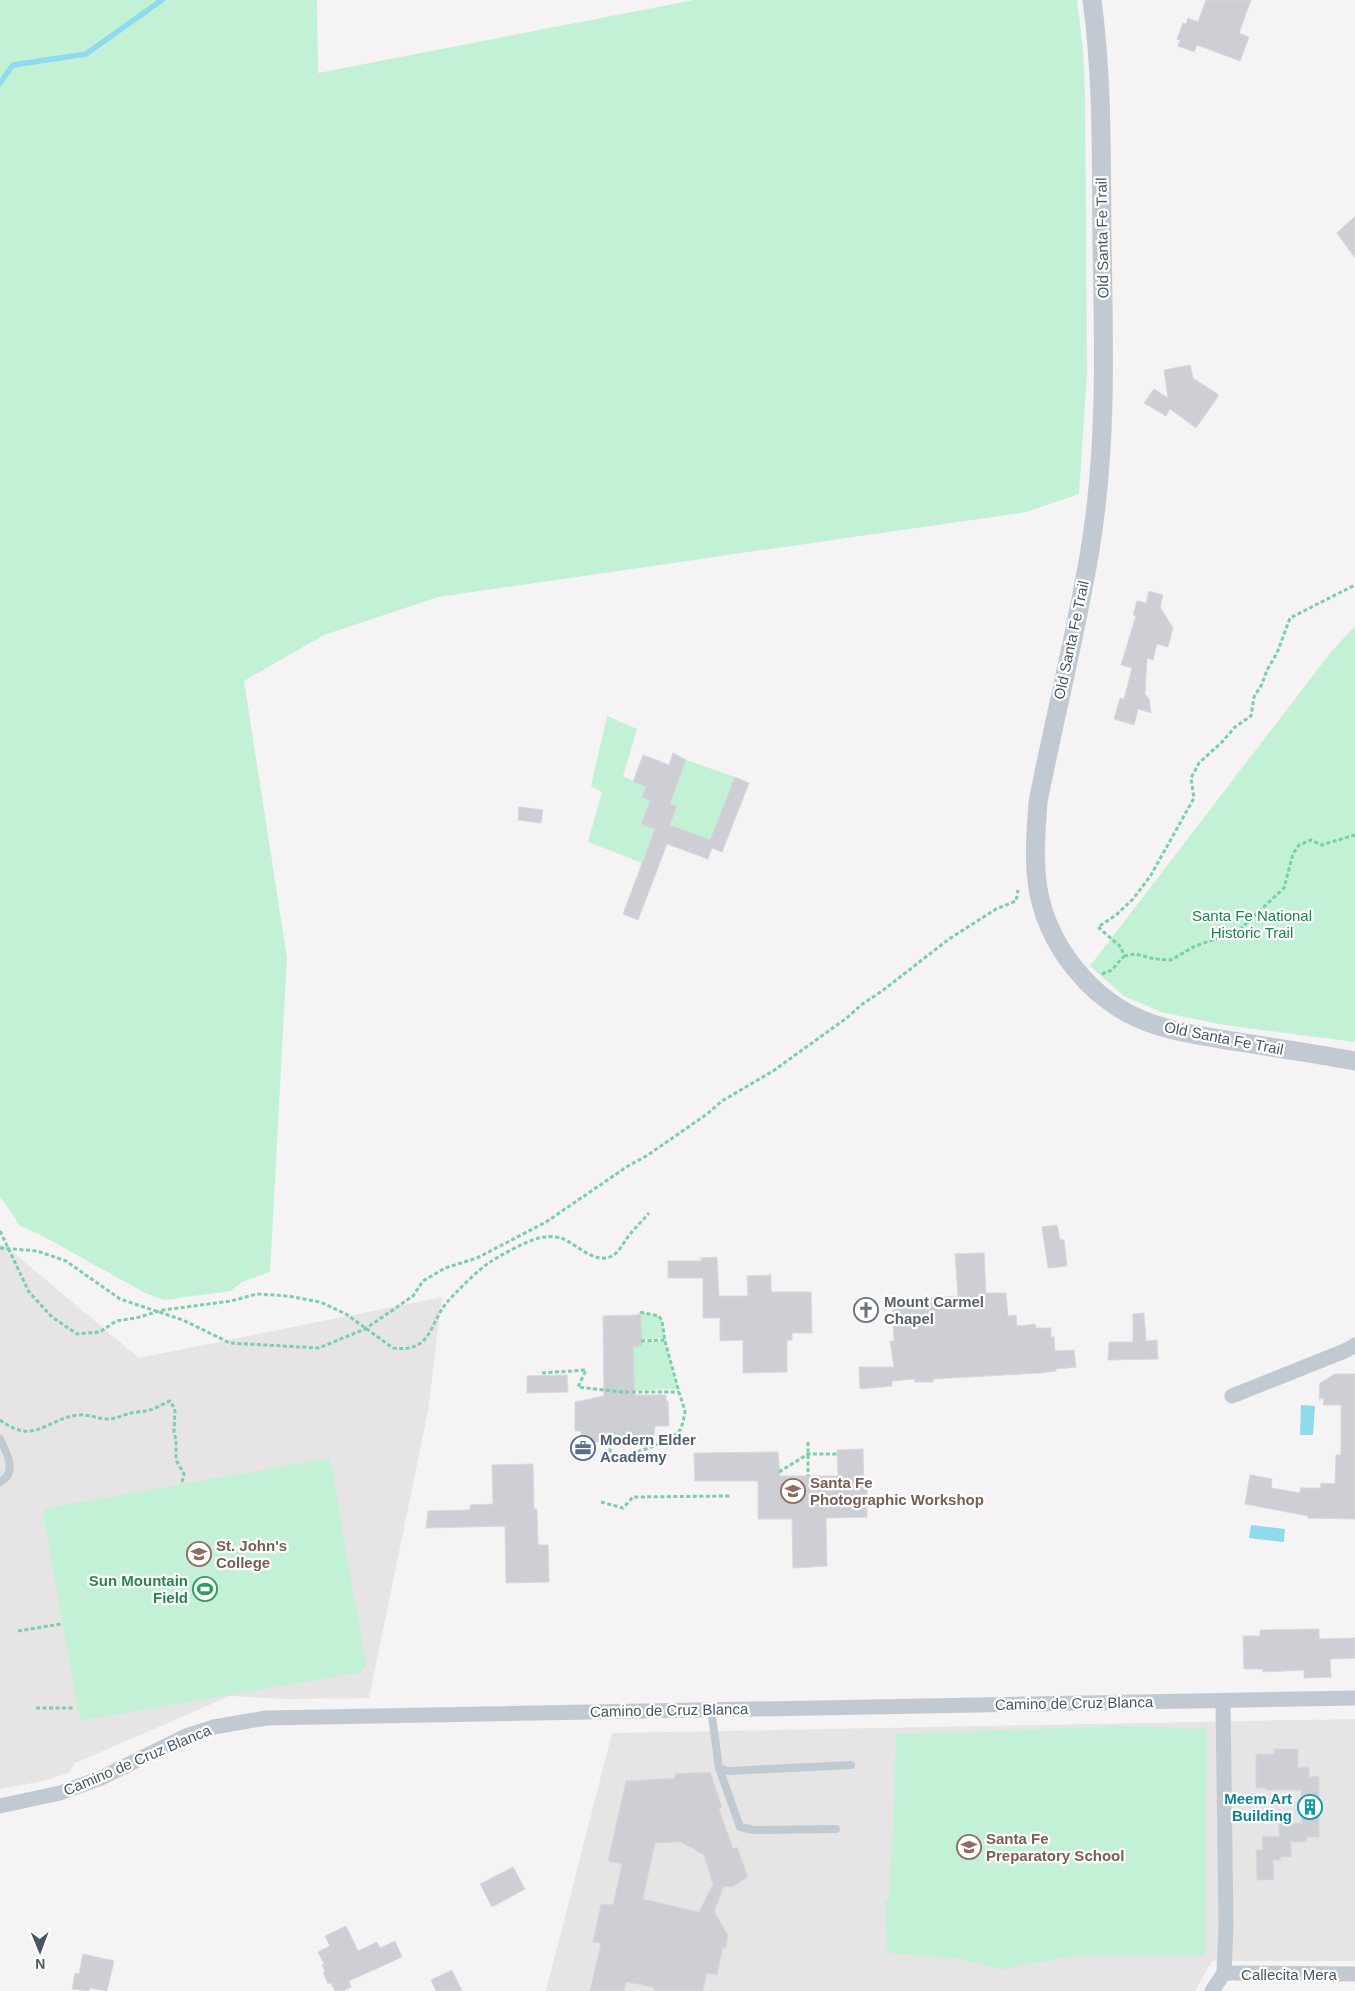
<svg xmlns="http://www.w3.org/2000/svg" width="1355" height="1991" font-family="Helvetica,sans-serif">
<rect width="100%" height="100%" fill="#f5f3f3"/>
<g fill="#e6e4e5">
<path d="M 0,1244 L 9,1249 L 139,1358 L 442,1297 L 428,1411 L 369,1698 L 287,1699 L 230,1696 L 82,1760 L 75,1763 L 70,1772 L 43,1781 L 0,1789 Z"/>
<path d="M 1355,1719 L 1355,1961 L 1212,1961 L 1195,1991 L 546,1991 L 612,1733 Z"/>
</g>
<g fill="#c3f1d5">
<path d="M 0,0 L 317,0 L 318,73 L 694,0 L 1077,0 L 1083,50 L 1085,93 L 1087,373 L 1079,494 L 1026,512 L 438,597 L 324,635 L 244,681 L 287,958 L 270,1272 L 242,1282 L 231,1291 L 164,1300 L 147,1294 L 39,1234 L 20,1226 L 0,1196 Z"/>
<path d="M 1355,626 L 1355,1042 L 1224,1025 L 1161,1012 L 1124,996 L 1090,966 L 1331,652 Z"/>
<path d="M 607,716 L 637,729 L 623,776 L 646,787 L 642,797 L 650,801 L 641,824 L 655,829 L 642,863 L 588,842 L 602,792 L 591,786 Z"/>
<path d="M 686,760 L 735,777 L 710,840 L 670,825 L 677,806 L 670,804 Z"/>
<path d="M 639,1312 L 659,1316 L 662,1321 L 665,1338 L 641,1339 L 636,1316 Z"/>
<path d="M 665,1341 L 678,1389 L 635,1390 L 633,1347 L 641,1346 L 641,1342 Z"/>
<path d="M 330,1458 L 366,1665 L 362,1672 L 84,1720 L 79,1716 L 43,1513 L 47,1508 Z"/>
<path d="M 1118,1726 L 1207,1729 L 1205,1956 L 1078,1956 L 1012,1967 L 1007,1970 L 958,1959 L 887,1953 L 885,1901 L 889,1899 L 893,1827 L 896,1734 Z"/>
</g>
<g fill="#90daee">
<path d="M 1301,1405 L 1315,1406 L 1313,1435 L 1300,1435 Z"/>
<path d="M 1251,1525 L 1285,1529 L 1284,1542 L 1249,1538 Z"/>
</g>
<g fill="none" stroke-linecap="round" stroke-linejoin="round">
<path stroke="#90daee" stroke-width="5.5" d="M 0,83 L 13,65 L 86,54 L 162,0"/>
</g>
<g fill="#cdcfd5" stroke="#d7d9de" fill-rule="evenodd">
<path d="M 1206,0 L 1251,0 L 1239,33 L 1249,37 L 1240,61 L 1197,45 L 1194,52 L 1178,46 L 1180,40 L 1177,39 L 1183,23 L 1186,24 L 1188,18 L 1198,22 Z"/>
<path d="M 1355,216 L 1355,258 L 1337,233 Z"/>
<path d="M 1190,365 L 1193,378 L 1219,395 L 1196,428 L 1170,409 L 1166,416 L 1144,403 L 1154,389 L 1168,398 L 1164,370 Z"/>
<path d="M 1149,591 L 1163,595 L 1160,607 L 1173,628 L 1168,647 L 1157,644 L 1153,660 L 1147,658 L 1145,694 L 1149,699 L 1151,713 L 1138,709 L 1134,725 L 1114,719 L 1120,698 L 1124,699 L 1132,668 L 1121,665 L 1136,616 L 1133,615 L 1137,601 L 1146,603 Z"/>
<path d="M 673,753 L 686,760 L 670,804 L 677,806 L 670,825 L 710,840 L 735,777 L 749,783 L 722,852 L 712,848 L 708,859 L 667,844 L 638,920 L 623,914 L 655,829 L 641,824 L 650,801 L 642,797 L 646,787 L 633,782 L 643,755 L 669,765 Z"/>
<path d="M 519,807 L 543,810 L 541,823 L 518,820 Z"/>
<path d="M 1057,1225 L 1060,1240 L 1064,1240 L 1067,1266 L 1048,1268 L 1042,1227 Z"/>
<path d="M 984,1253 L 986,1293 L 1006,1293 L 1008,1316 L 1016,1315 L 1017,1326 L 1035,1324 L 1036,1328 L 1051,1328 L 1051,1337 L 1054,1337 L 1055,1351 L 1074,1350 L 1076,1367 L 1056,1369 L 1056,1371 L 1040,1373 L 933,1379 L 933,1382 L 915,1382 L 914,1379 L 892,1381 L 892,1386 L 860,1389 L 859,1367 L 894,1367 L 890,1341 L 894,1341 L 892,1300 L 958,1296 L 955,1254 Z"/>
<path d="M 717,1257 L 719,1296 L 748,1296 L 747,1276 L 771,1275 L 771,1292 L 811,1292 L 812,1333 L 792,1333 L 792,1340 L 787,1340 L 787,1372 L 743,1373 L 743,1340 L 720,1341 L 720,1318 L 703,1318 L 703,1278 L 668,1278 L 668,1261 L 701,1261 L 701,1258 Z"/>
<path d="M 1144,1313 L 1146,1341 L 1157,1340 L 1158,1359 L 1108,1360 L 1109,1342 L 1133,1342 L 1133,1314 Z"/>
<path d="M 641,1315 L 642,1346 L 633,1347 L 635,1395 L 666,1395 L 666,1401 L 668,1401 L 669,1426 L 655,1426 L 654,1435 L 615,1436 L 615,1442 L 581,1442 L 581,1431 L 575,1431 L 575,1402 L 604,1396 L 603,1316 Z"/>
<path d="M 1335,1374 L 1355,1374 L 1355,1519 L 1308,1518 L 1308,1516 L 1245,1504 L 1250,1475 L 1251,1475 L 1272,1479 L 1271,1488 L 1300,1493 L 1300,1488 L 1320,1488 L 1321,1483 L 1335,1484 L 1336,1455 L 1341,1455 L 1341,1405 L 1323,1405 L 1324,1398 L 1319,1399 L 1320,1383 Z"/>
<path d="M 567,1375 L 568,1392 L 527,1393 L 527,1376 Z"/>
<path d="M 863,1449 L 864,1490 L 867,1489 L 867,1517 L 826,1518 L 827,1566 L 793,1568 L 792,1519 L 758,1519 L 758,1481 L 695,1481 L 694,1453 L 778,1452 L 780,1476 L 838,1476 L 837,1450 Z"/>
<path d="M 533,1464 L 534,1509 L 537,1509 L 538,1545 L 548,1545 L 549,1582 L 506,1583 L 505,1526 L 426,1528 L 428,1511 L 470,1510 L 470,1505 L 493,1504 L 492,1465 Z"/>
<path d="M 1319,1629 L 1319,1639 L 1355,1638 L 1355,1658 L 1330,1659 L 1331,1677 L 1304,1678 L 1304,1670 L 1263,1672 L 1263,1669 L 1244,1669 L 1243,1636 L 1260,1636 L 1260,1630 Z"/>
<path d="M 1274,1749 L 1298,1749 L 1298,1768 L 1309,1767 L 1309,1777 L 1319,1776 L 1319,1837 L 1306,1837 L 1307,1842 L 1291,1842 L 1291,1857 L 1280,1857 L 1281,1860 L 1273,1860 L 1274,1880 L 1257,1880 L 1256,1850 L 1263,1850 L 1262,1836 L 1279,1837 L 1279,1823 L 1302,1823 L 1301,1790 L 1266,1790 L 1266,1788 L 1256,1788 L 1256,1754 L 1274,1754 Z"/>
<path d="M 710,1772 L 722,1807 L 719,1809 L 733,1849 L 737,1847 L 748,1877 L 732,1887 L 724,1886 L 714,1912 L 728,1935 L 726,1948 L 723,1947 L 717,1975 L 707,1973 L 703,1991 L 654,1991 L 654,1987 L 626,1982 L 624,1991 L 590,1991 L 601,1943 L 593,1942 L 601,1904 L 613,1905 L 622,1864 L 608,1861 L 626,1781 L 675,1778 L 675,1774 ZM 681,1842 L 704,1855 L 713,1884 L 699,1912 L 643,1899 L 655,1843 Z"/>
<path d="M 513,1867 L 525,1889 L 492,1907 L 480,1884 Z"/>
<path d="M 346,1926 L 358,1951 L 377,1942 L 380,1948 L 395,1941 L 402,1957 L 349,1981 L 351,1987 L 343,1991 L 335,1991 L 331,1983 L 328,1984 L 323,1972 L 325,1971 L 322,1965 L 324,1964 L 318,1952 L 330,1946 L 325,1936 Z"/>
<path d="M 83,1954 L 114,1961 L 107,1991 L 90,1988 L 89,1991 L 72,1989 L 75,1973 L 79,1974 Z"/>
<path d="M 452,1970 L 462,1991 L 436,1991 L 431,1980 Z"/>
</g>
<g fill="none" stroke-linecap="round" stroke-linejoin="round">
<g stroke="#7ad0a6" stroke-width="3" stroke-dasharray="4 2.5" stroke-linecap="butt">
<path d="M 1124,956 L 1135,954 L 1155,959 L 1171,960 L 1195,946 L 1237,932 L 1284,888 L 1293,854 L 1299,845 L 1311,840 L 1321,845 L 1355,835"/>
<path d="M 1102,974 L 1112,970 L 1124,956 L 1121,947 L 1098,927 L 1116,915 L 1133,899 L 1151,875 L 1194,798 L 1191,778 L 1199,763 L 1222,742 L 1235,727 L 1251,716 L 1254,697 L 1262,684 L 1267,670 L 1277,653 L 1290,618 L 1355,585"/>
<path d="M 0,1231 L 29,1292 L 52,1317 L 77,1334 L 100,1332 L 116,1321 L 136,1318 L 163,1310 L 231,1301 L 257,1294 L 288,1296 L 320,1302 L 346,1314 L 393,1348 C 433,1353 428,1324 448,1301 C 457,1291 479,1269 490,1262 C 501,1255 533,1237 545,1237 C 550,1236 557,1237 561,1238 C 576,1243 594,1265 612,1256 C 620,1252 625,1239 631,1233 C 637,1226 643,1220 649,1213"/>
<path d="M 0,1248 L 37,1251 L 66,1261 L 120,1299 L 183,1320 L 230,1343 L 319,1348 L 365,1329 L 413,1296 L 423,1281 L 445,1268 L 477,1258 L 546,1222 L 628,1166 L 648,1155 L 707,1114 L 722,1101 L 773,1071 L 848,1017 L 861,1005 L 882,991 L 949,939 L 996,909 L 1016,901 L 1018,890"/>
<path d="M 641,1341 L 665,1340"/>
<path d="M 542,1373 L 586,1370 L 578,1387 L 622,1392 L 679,1392"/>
<path d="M 0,1420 C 34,1446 46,1419 78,1415 C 89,1414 98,1419 108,1419 C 116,1419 123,1415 131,1413 C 135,1412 141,1412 146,1411 C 154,1410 162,1404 170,1401 L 175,1409 L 174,1432 L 176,1440 L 176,1460 L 184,1474 L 182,1482"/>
<path d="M 610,1442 L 610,1459 C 628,1454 669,1445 680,1430 C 683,1424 684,1418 685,1411 L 679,1392 L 665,1341 L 662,1321 L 659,1316 L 639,1312"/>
<path d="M 808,1442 L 808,1476"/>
<path d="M 779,1472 L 808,1454 L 838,1454"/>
<path d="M 601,1502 L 623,1508 L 633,1497 L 731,1496"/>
<path d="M 18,1631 L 61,1624"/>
<path d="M 36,1708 L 75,1708"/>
</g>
<g stroke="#c1cad2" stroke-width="8">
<path d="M 0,1439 C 7,1453 18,1473 0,1482"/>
<path d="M 711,1709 L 719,1768 L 729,1771 L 851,1765"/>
<path d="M 719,1768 L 740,1827 L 754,1830 L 836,1829"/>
</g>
<g stroke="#c1cad2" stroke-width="15">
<path d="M 1232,1396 L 1347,1350 L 1355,1345"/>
<path d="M 0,1806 L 60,1793 L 101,1778 L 186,1736 L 214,1727 L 266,1718 L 1355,1698"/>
<path d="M 1224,1973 L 1355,1974"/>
<path d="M 1212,1991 L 1224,1973 L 1226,1925 L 1223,1701"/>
</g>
<path stroke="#c1cad2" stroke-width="19" d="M 1092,0 C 1103,81 1101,162 1102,243 C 1104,348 1107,452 1089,556 C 1075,638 1054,720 1038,802 C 1036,829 1034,856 1037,882 C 1045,944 1091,1002 1150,1023 C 1178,1033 1209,1037 1239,1042 C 1278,1048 1316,1054 1355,1061"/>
</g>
<defs>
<symbol id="church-ring" viewBox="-11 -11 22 22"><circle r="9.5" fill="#fff" stroke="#6b7280" stroke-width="1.5"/><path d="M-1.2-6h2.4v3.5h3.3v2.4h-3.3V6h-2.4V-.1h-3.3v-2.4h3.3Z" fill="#6b7280"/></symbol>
<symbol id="office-ring" viewBox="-11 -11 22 22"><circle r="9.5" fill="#fff" stroke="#5c6f8a" stroke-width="1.5"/><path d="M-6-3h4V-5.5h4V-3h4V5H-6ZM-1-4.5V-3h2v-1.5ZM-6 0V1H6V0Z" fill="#5c6f8a"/></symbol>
<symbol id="school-ring" viewBox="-11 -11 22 22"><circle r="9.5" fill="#fff" stroke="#8d6e63" stroke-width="1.5"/><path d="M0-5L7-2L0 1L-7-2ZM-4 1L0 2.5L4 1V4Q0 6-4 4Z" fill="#8d6e63"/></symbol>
<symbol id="university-ring" viewBox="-11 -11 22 22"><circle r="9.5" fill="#fff" stroke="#8d6e63" stroke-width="1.5"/><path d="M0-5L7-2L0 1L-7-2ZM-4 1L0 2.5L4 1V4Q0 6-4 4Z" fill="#8d6e63"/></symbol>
<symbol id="stadium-ring" viewBox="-11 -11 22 22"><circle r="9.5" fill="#fff" stroke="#2e9e5b" stroke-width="1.5"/><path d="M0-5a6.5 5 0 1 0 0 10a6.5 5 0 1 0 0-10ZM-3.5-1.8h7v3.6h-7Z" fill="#2e9e5b"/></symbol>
<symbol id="building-ring" viewBox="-11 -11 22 22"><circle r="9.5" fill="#fff" stroke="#0f9aa8" stroke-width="1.5"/><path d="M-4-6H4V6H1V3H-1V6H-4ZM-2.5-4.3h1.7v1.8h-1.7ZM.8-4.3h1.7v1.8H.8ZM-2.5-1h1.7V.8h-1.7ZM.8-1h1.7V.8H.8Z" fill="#0f9aa8"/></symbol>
</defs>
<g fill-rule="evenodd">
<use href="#church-ring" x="852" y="1296" width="28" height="28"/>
<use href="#office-ring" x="569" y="1434" width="28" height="28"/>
<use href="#school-ring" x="779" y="1477" width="28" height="28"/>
<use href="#university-ring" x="185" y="1540" width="28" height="28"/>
<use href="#stadium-ring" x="191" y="1575" width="28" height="28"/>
<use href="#building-ring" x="1296" y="1793" width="28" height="28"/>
<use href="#school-ring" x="955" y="1833" width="28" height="28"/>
</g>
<g text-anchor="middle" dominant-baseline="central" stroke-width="4.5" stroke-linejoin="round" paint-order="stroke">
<g font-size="15" fill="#4a5661" stroke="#fff">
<text transform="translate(1102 238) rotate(-91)">Old Santa Fe Trail</text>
<text transform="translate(1071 640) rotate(-78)">Old Santa Fe Trail</text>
<text transform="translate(1224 1038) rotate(11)">Old Santa Fe Trail</text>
<text transform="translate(1074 1703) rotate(-1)">Camino de Cruz Blanca</text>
<text transform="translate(669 1710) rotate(-1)">Camino de Cruz Blanca</text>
<text transform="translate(137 1760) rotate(-23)">Camino de Cruz Blanca</text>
<text x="1289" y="1974">Callecita Mera</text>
</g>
<g font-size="15" fill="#17864f" stroke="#fff">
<text x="1252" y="915">Santa Fe National<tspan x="1252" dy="17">Historic Trail</tspan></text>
</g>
<g font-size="15" font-weight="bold" fill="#5b616d" stroke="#fff" text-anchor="start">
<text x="884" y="1301">Mount Carmel<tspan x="884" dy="17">Chapel</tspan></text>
</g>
<g font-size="15" font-weight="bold" fill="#4e5e75" stroke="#fff" text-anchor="start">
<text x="600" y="1439">Modern Elder<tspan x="600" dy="17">Academy</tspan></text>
</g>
<g font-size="15" font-weight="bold" fill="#785e54" stroke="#fff" text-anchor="start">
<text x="810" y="1482">Santa Fe<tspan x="810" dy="17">Photographic Workshop</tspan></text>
<text x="216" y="1545">St. John's<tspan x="216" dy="17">College</tspan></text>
<text x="986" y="1838">Santa Fe<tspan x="986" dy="17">Preparatory School</tspan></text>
</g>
<g font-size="15" font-weight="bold" fill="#27864d" stroke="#fff" text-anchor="end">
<text x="188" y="1580">Sun Mountain<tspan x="188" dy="17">Field</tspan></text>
</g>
<g font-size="15" font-weight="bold" fill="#0d838f" stroke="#fff" text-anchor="end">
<text x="1292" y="1798">Meem Art<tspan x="1292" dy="17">Building</tspan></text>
</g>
</g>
<g transform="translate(40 1951) rotate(179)" stroke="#ffffff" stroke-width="4" paint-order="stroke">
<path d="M0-4L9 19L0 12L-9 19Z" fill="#4a5661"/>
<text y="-8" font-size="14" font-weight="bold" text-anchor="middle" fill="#4a5661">N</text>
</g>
</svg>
